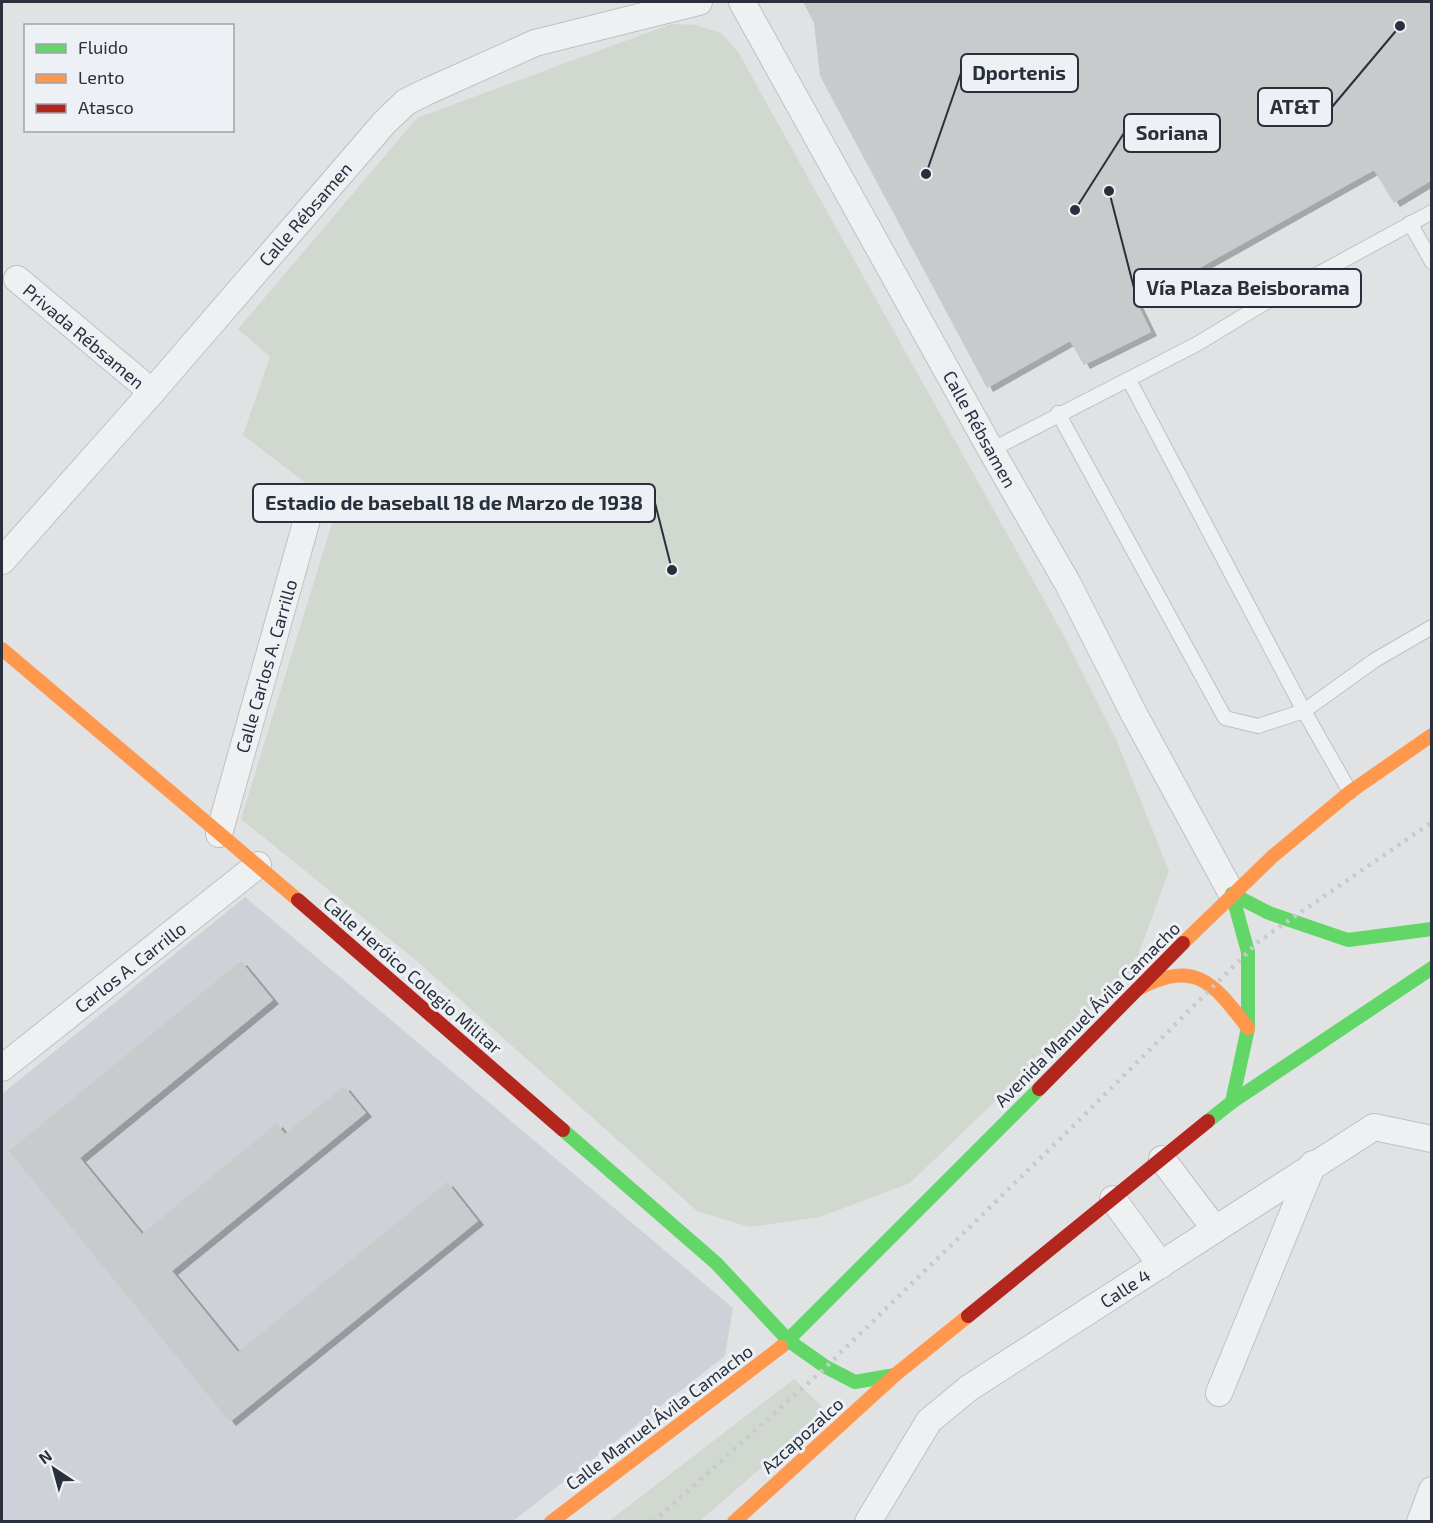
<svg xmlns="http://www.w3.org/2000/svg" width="1433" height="1523" font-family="'Exo 2',sans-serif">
<defs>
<filter id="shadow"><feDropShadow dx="6" dy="4" stdDeviation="0" flood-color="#0004"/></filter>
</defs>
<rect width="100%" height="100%" fill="#e0e2e4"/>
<path fill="#ced1d7" d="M 245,897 L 733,1308 L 725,1356 L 513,1521 L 2,1522 L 2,1094 Z"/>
<g fill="#d1d8d0">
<path d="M 671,24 L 695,25 L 721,33 L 738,52 L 1063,634 L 1116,739 L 1169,871 L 1133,969 L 910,1183 L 820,1217 L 749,1227 L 697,1211 L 418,962 L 241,819 L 337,507 L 243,435 L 270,357 L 238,329 L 417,118 Z"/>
<path d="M 794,1379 L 826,1411 L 700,1521 L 609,1521 Z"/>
</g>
<g fill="#c8cacc" filter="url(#shadow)">
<path d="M 803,2 L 1432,2 L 1432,180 L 1394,203 L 1374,170 L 1137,303 L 1151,332 L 1084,365 L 1070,341 L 987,388 L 820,76 L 814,23 Z"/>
<path d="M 241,961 L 273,1000 L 80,1158 L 142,1234 L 277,1123 L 285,1134 L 344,1086 L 366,1113 L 172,1271 L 238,1352 L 447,1182 L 478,1221 L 230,1422 L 9,1151 Z"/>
</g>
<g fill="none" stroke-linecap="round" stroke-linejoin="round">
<defs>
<g id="lane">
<path d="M 1410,223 L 1432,262"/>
<path d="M 1129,380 L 1304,711 L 1350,792"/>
<path d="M 1058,413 L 1225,718 L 1258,726 L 1304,711 L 1375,660 L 1432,627"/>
<path d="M 991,450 L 1197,344 L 1263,304 L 1432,212"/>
</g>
<g id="street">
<path d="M 742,2 L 991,450 L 1068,584 L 1134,714 L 1232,894"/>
<path d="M 17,279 L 152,392"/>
<path d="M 2,561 L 152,392 L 385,122 L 406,102 L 426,92 L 535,43 L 699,2"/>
<path d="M 219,834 L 313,498"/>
<path d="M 2,1068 L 258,865"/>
<path d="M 1162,1159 L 1215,1229"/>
<path d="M 1113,1199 L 1161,1265"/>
<path d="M 1219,1393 L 1313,1164"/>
<path d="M 868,1522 L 929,1421 L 969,1388 L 1374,1127 L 1432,1139"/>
<path d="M 1420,1522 L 1432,1490"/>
</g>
</defs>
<use href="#lane" stroke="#bec0c2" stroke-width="16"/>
<use href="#street" stroke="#bec0c2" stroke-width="28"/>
<use href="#lane" stroke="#eff0f1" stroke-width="14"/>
<use href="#street" stroke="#eff0f1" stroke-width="26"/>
<g stroke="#63d668" stroke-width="14">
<path d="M 1232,894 L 1269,913 L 1348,940 L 1432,929"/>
<path d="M 1232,894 L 1248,952 L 1248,1028 L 1232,1102"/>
<path d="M 1208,1121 L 1232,1102 L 1432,968"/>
<path d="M 563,1130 L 716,1263 L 789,1341 L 826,1367 L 855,1382 L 895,1375"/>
<path d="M 781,1347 L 1039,1089"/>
</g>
<g stroke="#ff974d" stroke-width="14">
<path d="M 2,649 L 298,900"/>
<path d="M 1183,943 L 1273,856 L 1350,792 L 1432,735"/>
<path d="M 1140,988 C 1197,959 1214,984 1248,1028"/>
<path d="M 551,1522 L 781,1347"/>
<path d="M 734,1522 L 895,1375 L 968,1316"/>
</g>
<g stroke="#b3261e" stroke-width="14">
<path d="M 298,900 L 563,1130"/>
<path d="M 1039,1089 L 1183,943"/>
<path d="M 968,1316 L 1208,1121"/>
</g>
<path stroke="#c8c9cb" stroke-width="4.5" stroke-dasharray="3 6" stroke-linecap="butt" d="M 653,1522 L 826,1367 L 1057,1142 L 1259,941 L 1432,822"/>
</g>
<g text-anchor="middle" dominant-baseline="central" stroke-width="6" stroke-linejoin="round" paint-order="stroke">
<g font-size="18" fill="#29303b" stroke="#edf0f4">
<text transform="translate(305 214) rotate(-49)">Calle Rébsamen</text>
<text transform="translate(84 336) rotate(40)">Privada Rébsamen</text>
<text transform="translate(980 429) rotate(61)">Calle Rébsamen</text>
<text transform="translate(266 666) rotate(-74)">Calle Carlos A. Carrillo</text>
<text transform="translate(130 967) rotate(-38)">Carlos A. Carrillo</text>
<text transform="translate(413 975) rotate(41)">Calle Heróico Colegio Militar</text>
<text transform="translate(1087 1014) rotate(-45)">Avenida Manuel Ávila Camacho</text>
<text transform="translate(1125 1288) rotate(-33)">Calle 4</text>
<text transform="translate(659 1417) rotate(-37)">Calle Manuel Ávila Camacho</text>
<text transform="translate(802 1435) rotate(-42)">Azcapozalco</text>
</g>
</g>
<path fill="none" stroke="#29303b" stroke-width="2" d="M926 174L961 73M1400 26L1332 107M1075 210L1124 133M1109 191L1134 288M672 570L655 503"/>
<g fill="#29303b" stroke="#edf0f4" stroke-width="2">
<circle cx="926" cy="174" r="6"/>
<circle cx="1400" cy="26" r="6"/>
<circle cx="1075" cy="210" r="6"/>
<circle cx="1109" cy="191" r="6"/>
<circle cx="672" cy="570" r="6"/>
</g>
<g fill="#edf0f4" stroke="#29303b" stroke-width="2">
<rect x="961" y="54" width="117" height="38" rx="6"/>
<rect x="1258" y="88" width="74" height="38" rx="6"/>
<rect x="1124" y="114" width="96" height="38" rx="6"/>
<rect x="1134" y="269" width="227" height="38" rx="6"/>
<rect x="253" y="484" width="402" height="38" rx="6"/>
</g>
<g font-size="20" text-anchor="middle" font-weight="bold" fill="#29303b">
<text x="1019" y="80">Dportenis</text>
<text x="1295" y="114">AT&amp;T</text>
<text x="1172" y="140">Soriana</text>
<text x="1248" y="295">Vía Plaza Beisborama</text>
<text x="454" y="510">Estadio de baseball 18 de Marzo de 1938</text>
</g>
<rect width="1433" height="1523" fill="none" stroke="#29303b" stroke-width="6"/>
<rect x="24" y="24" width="210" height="108" fill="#edf0f4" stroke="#9fa3aa" stroke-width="1.5"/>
<rect x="36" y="44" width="30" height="9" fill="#63d668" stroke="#9fa3aa" stroke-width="1.5"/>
<text x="78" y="54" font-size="18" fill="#29303b">Fluido</text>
<rect x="36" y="74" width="30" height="9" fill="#ff974d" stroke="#9fa3aa" stroke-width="1.5"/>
<text x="78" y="84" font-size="18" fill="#29303b">Lento</text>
<rect x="36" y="104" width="30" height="9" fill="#b3261e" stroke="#9fa3aa" stroke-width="1.5"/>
<text x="78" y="114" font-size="18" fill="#29303b">Atasco</text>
<g transform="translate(54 1469) rotate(324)" stroke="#edf0f4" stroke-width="4.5" paint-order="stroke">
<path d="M0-4.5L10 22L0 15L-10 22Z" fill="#29303b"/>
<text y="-9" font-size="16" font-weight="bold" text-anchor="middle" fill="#29303b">N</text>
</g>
</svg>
